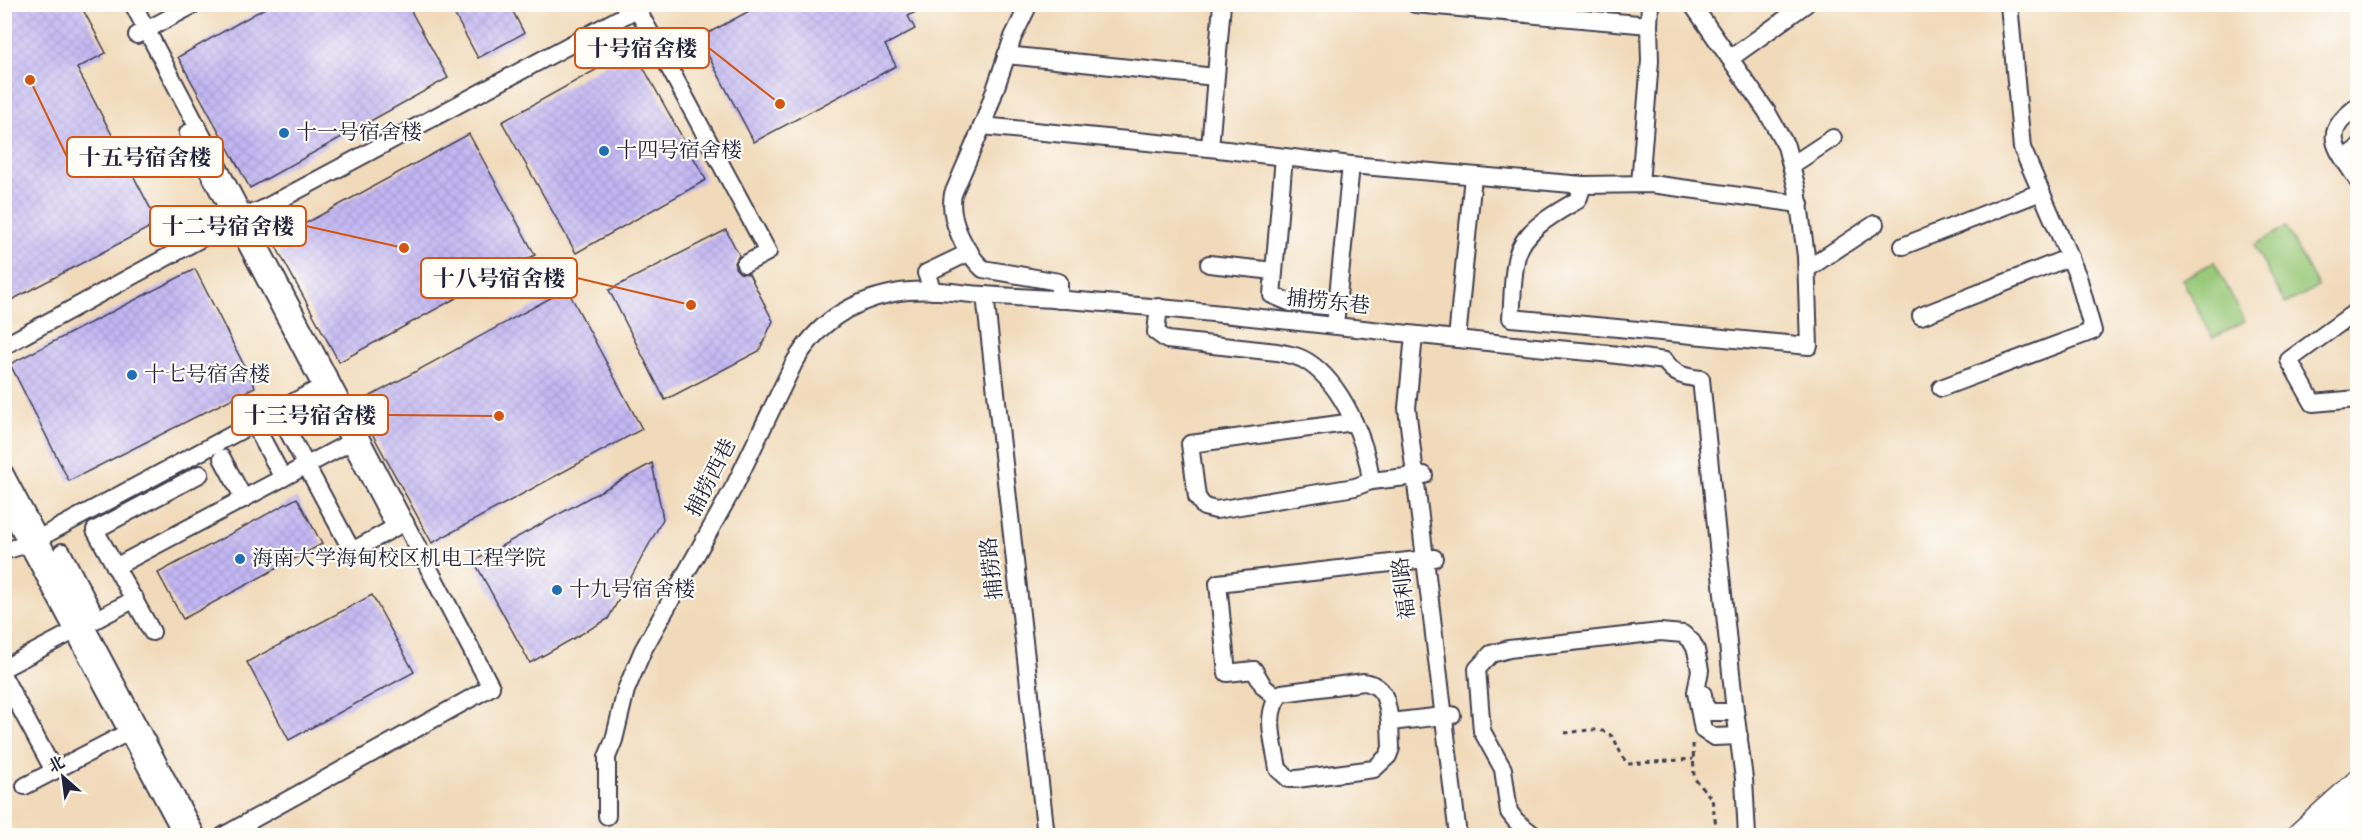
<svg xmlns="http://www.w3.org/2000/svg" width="2362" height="840" font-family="Vollkorn,'Noto Serif SC',serif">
<defs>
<pattern id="building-cross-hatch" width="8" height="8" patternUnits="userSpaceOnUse" patternTransform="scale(1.5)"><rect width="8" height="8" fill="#c2b7f3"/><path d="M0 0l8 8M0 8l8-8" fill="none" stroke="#a69dd1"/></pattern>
</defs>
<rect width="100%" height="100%" fill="#fdfcf7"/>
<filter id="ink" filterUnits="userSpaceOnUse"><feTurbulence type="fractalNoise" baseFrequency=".0167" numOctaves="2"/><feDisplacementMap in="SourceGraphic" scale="12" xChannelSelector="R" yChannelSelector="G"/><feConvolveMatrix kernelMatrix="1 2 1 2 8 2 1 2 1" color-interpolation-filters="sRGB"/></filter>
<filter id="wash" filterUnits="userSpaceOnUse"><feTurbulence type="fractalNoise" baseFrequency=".008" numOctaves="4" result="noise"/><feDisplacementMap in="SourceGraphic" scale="24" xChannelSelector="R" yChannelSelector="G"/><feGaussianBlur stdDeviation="1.35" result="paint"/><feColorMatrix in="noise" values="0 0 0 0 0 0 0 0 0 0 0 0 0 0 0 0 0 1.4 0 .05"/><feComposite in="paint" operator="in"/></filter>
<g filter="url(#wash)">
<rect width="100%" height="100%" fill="#f1daba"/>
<g fill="#99c979" stroke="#5e765a" stroke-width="1.5">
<path d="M 2286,227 L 2318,287 L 2285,304 L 2254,245 Z"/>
<path d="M 2214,262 L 2245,321 L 2213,338 L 2182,279 Z"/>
</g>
<g id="blocks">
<g fill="url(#building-cross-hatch)">
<path d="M 4,4 L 80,4 L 106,53 L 77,68 L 158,223 L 4,304 Z"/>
<path d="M 272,4 L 407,4 L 448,78 L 250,188 L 178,57 Z"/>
<path d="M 449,4 L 509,4 L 524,33 L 478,58 Z"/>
<path d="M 762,4 L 930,4 L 908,16 L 915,29 L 885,45 L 896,66 L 754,142 L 699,38 Z"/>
<path d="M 633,49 L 706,180 L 576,253 L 502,122 Z"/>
<path d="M 469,134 L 535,255 L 339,362 L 273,241 Z"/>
<path d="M 726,230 L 739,255 L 735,263 L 735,268 L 740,273 L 749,274 L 773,321 L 759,351 L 665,400 L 609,290 Z"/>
<path d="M 195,269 L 255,387 L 69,481 L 10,364 Z"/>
<path d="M 567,289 L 642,429 L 432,543 L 356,404 Z"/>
<path d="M 652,463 L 663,519 L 608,619 L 530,663 L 474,561 Z"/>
<path d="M 297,498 L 322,544 L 183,619 L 158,573 Z"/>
<path d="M 372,595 L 414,672 L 289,740 L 247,662 Z"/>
</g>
</g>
</g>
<g filter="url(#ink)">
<use href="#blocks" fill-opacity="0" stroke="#413e4e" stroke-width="1.5"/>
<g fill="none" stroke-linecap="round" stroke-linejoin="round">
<defs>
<g id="minor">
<path d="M 133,4 L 491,687 L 223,836"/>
<path d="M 634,4 L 656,43 L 768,252 L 745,264"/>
<path d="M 1029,4 L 1013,37 L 984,122 L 953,194 C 948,219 965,252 983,269 L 1059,282 L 1059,300"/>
<path d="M 1415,4 L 1649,25 L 1650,61 L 1640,184"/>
<path d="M 1649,25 L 1650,4"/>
<path d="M 137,35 L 195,4"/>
<path d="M 1006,55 L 1215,77"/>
<path d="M 1731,58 L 1806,4"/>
<path d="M 2358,106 C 2318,135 2337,147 2358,181"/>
<path d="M 982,126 L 1210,148 L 1351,165 L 1583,185 L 1651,184 L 1800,204"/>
<path d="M 188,133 L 392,521"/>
<path d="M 1210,148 L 1222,4"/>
<path d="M 1284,157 L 1272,295 L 1291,303 L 1337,307"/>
<path d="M 2345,159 L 2358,148"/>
<path d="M 1792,165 L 1833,138"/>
<path d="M 1583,185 L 1578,200 C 1556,213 1524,229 1517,256 C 1512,275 1513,298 1511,318 L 1809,346 L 1806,256 L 1797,189 L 1786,146 L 1767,112 L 1692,4"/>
<path d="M 1903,246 L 2041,192"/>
<path d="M 1209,264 L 1274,271"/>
<path d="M 1807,269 L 1875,224"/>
<path d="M 933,291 L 926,273 L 970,252"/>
<path d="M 985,295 L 1046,836"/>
<path d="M 1159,307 L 1156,332 L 1167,340 L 1277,352 C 1288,354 1299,356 1308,362 C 1342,384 1367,442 1371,481 L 1424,475"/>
<path d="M 2358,310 L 2289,360 L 2313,403 L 2358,399"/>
<path d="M 1336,316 L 1351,165"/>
<path d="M 1921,316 L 2070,257"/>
<path d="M 1414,335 L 1407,408 L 1458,836"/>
<path d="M 1457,339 L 1473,176"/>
<path d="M 4,346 L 244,215 L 259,211 L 646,4"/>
<path d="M 1941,388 L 2093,331 L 2078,277 L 2022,148 L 2009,4"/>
<path d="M 283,422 L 352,551 L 405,522"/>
<path d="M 1354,422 L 1190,444 L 1197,497 L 1204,507 L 1216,510 L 1355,487 L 1371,481"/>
<path d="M 260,435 L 283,478"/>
<path d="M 222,458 L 244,499"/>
<path d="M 4,472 L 197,836"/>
<path d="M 4,500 L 183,836"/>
<path d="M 4,551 L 28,544 L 331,382"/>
<path d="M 62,552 L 97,619"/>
<path d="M 115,567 L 358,438"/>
<path d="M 152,632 L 95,530 L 200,474"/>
<path d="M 4,668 L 135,599"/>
<path d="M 4,678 L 54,771"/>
<path d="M 1703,694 L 1704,704 L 1710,712 L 1735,712"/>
<path d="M 1277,698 L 1264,687 L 1254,670 L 1227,673 L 1218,583 L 1434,558"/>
<path d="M 1390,722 L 1391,748 L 1388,756 L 1374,769 L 1297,779 L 1289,779 L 1278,769 C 1275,746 1262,712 1282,693 L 1364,682 C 1386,686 1387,702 1390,722 L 1452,715"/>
<path d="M 25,786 L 138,727"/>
<path d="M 607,816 L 607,757 L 614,740 L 626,690 L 643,650 L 735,485 L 794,363 C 817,324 848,302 894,293 C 923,287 955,293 984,295 C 1011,297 1038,298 1066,300 C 1245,313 1423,338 1602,353 L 1665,361 C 1674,375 1685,377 1701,379 L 1734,702 L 1744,779 L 1747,836"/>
<path d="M 1535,836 L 1516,821 L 1509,812 L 1503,769 L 1482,731 L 1477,669 L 1491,654 L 1509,649 L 1660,632 L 1683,634 L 1692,642 L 1696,650 L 1700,670 L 1696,692 L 1703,730 L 1714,737 L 1739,736"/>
</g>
<g id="secondary">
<path d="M 2298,836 L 2358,782"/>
<path d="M 2327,836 L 2358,808"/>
</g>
</defs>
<use href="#minor" stroke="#413e4e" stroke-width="20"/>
<use href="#secondary" stroke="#413e4e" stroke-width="27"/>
<g stroke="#413e4e" stroke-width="3" stroke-dasharray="4.5 4.5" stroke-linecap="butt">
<path d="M 1565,733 C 1579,732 1605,724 1614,739 C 1619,748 1621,757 1628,764 L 1693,759"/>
<path d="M 1693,744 L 1694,778 L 1712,799 L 1716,826 L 1713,836"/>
</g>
<use href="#minor" stroke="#fff" stroke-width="16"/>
<use href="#secondary" stroke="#fff" stroke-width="24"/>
</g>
</g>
<g fill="#1f6fb2" stroke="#fdfcf7" stroke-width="2">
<circle cx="284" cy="133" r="6"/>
<circle cx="604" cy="151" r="6"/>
<circle cx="132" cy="375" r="6"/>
<circle cx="240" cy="559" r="6"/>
<circle cx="557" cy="590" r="6"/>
</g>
<g text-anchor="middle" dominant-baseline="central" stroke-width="4.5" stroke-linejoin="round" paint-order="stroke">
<g font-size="21" fill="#22223b" stroke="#fdfcf7" text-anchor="start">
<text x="296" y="133">十一号宿舍楼</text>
<text x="616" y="151">十四号宿舍楼</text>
<text x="144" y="375">十七号宿舍楼</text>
<text x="252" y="559">海南大学海甸校区机电工程学院</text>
<text x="569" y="590">十九号宿舍楼</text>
</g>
<g font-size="21" fill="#22223b" stroke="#fdfcf7">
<text transform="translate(1328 303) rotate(6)">捕捞东巷</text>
<text transform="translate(712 478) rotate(-63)">捕捞西巷</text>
<text transform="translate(993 568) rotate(-96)">捕捞路</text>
<text transform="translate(1405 588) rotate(-97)">福利路</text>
</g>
</g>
<path fill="none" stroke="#d45411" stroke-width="2" d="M780 104L709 48M30 80L67 157M404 248L306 226M691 305L577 278M499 416L388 415"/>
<g fill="#d45411" stroke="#fdfcf7" stroke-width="2">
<circle cx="780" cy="104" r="6"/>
<circle cx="30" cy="80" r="6"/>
<circle cx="404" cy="248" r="6"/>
<circle cx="691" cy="305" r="6"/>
<circle cx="499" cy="416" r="6"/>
</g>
<g fill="#fdfcf7" stroke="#d45411" stroke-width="2">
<rect x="575" y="28" width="134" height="40" rx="6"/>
<rect x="67" y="137" width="156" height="40" rx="6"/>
<rect x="150" y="206" width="156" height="40" rx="6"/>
<rect x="421" y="258" width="156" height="40" rx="6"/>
<rect x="232" y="395" width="156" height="40" rx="6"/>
</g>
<g font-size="22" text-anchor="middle" font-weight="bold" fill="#22223b">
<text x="642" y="56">十号宿舍楼</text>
<text x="145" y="165">十五号宿舍楼</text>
<text x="228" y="234">十二号宿舍楼</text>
<text x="499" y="286">十八号宿舍楼</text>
<text x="310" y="423">十三号宿舍楼</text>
</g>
<rect width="2362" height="840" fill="none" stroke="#fdfcf7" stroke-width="24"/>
<g transform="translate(63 777) rotate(332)" stroke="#fdfcf7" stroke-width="4.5" paint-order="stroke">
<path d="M0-4.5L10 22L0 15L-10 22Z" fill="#22223b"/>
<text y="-9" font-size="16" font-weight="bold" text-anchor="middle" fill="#22223b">北</text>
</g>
</svg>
